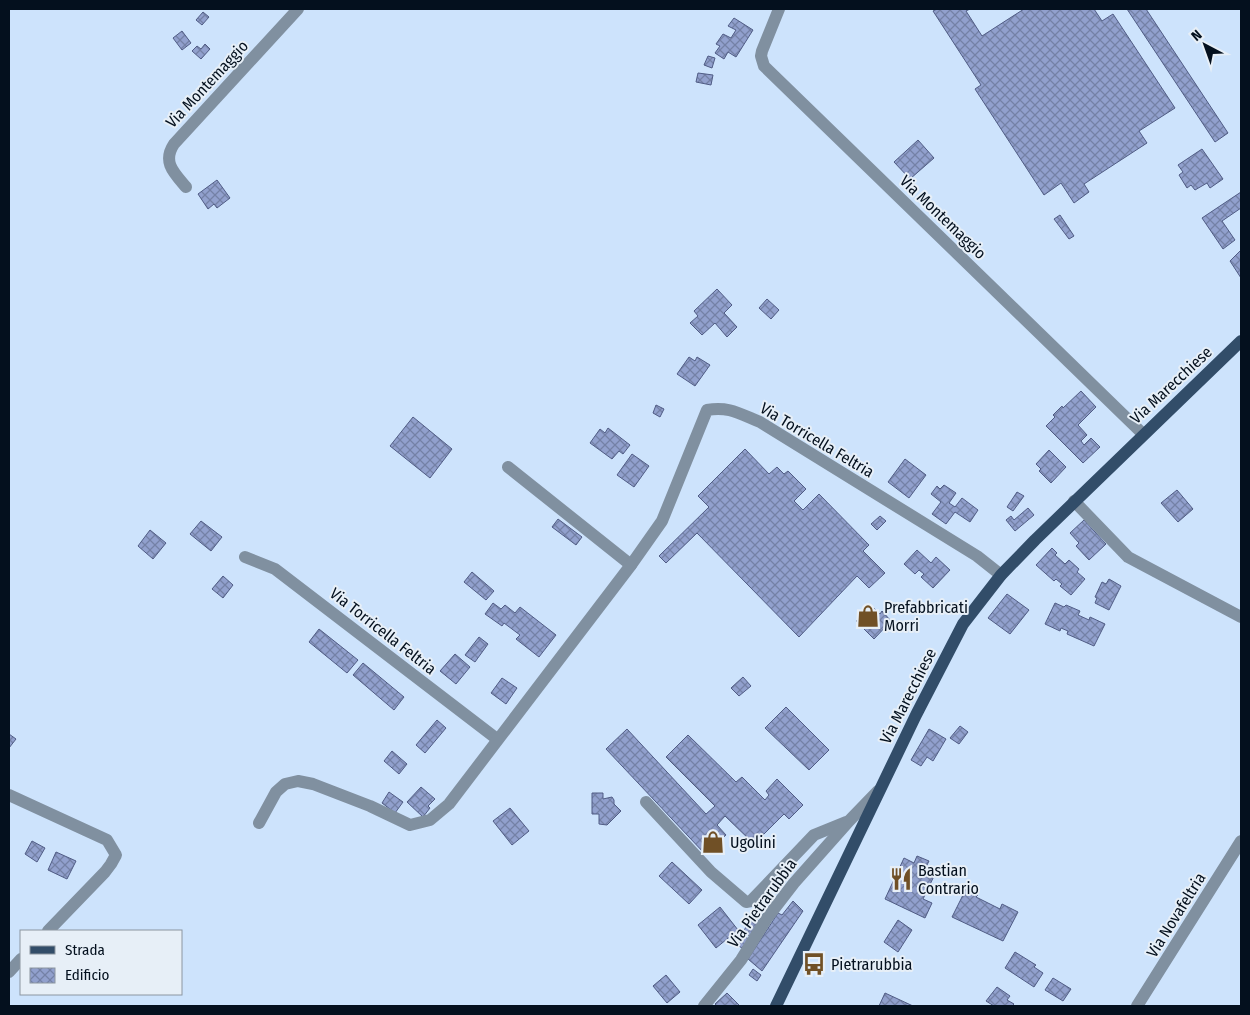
<svg xmlns="http://www.w3.org/2000/svg" width="1250" height="1015" font-family="'Fira Sans Condensed',sans-serif">
<defs>
<pattern id="building-cross-hatch" width="8" height="8" patternUnits="userSpaceOnUse" patternTransform="scale(1.25)"><rect width="8" height="8" fill="#91a0cd"/><path d="M0 0l8 8M0 8l8-8" fill="none" stroke="#7481a6"/></pattern>
</defs>
<rect width="100%" height="100%" fill="#cde3fc"/>
<g fill="url(#building-cross-hatch)" stroke="#505c85">
<path d="M 937,9 L 970,9 L 966,11 L 982,36 L 1024,9 L 1094,9 L 1102,21 L 1113,14 L 1175,108 L 1139,131 L 1147,143 L 1084,184 L 1089,192 L 1074,203 L 1061,183 L 1044,195 L 975,89 L 981,85 L 933,11 Z"/>
<path d="M 1127,9 L 1146,9 L 1228,133 L 1215,142 Z"/>
<path d="M 203,12 L 209,17 L 202,25 L 196,20 Z"/>
<path d="M 734,18 L 753,30 L 736,57 L 728,52 L 724,59 L 715,53 L 720,46 L 716,44 L 723,34 L 731,38 L 736,30 L 728,26 Z"/>
<path d="M 182,31 L 191,43 L 182,50 L 173,38 Z"/>
<path d="M 205,44 L 210,49 L 201,59 L 192,51 L 197,46 L 201,49 Z"/>
<path d="M 708,56 L 715,58 L 712,68 L 704,65 Z"/>
<path d="M 698,73 L 713,75 L 711,85 L 696,82 Z"/>
<path d="M 918,140 L 934,158 L 910,179 L 894,162 Z"/>
<path d="M 1202,149 L 1223,179 L 1210,188 L 1207,183 L 1195,190 L 1191,185 L 1187,188 L 1179,175 L 1183,172 L 1178,165 Z"/>
<path d="M 217,180 L 230,198 L 217,208 L 214,204 L 208,209 L 198,194 Z"/>
<path d="M 1241,192 L 1241,208 L 1222,221 L 1235,240 L 1223,249 L 1202,218 Z"/>
<path d="M 1060,215 L 1074,236 L 1069,239 L 1054,219 Z"/>
<path d="M 1241,250 L 1241,278 L 1230,261 Z"/>
<path d="M 717,289 L 732,305 L 724,313 L 737,327 L 727,337 L 715,323 L 702,335 L 690,323 L 698,316 L 694,311 Z"/>
<path d="M 767,299 L 779,310 L 771,319 L 759,308 Z"/>
<path d="M 689,357 L 695,361 L 697,357 L 710,365 L 695,386 L 677,374 Z"/>
<path d="M 1081,391 L 1096,407 L 1078,425 L 1087,435 L 1081,441 L 1084,445 L 1091,438 L 1100,447 L 1083,463 L 1046,426 L 1055,417 L 1053,415 L 1062,406 L 1063,408 Z"/>
<path d="M 656,405 L 664,409 L 660,417 L 653,413 Z"/>
<path d="M 413,417 L 452,449 L 430,478 L 390,446 Z"/>
<path d="M 608,428 L 630,445 L 623,454 L 619,451 L 612,459 L 590,443 L 600,429 L 605,433 Z"/>
<path d="M 745,449 L 769,474 L 777,467 L 784,474 L 788,471 L 806,489 L 794,501 L 803,510 L 819,494 L 869,545 L 863,551 L 885,573 L 869,588 L 857,576 L 799,637 L 697,533 L 666,563 L 659,556 L 709,507 L 698,496 Z"/>
<path d="M 1049,450 L 1066,467 L 1051,483 L 1039,471 L 1041,469 L 1036,464 Z"/>
<path d="M 632,454 L 649,466 L 634,487 L 617,475 Z"/>
<path d="M 905,459 L 926,475 L 909,498 L 888,482 Z"/>
<path d="M 944,485 L 956,493 L 949,503 L 955,507 L 962,498 L 978,510 L 970,522 L 955,512 L 946,524 L 932,514 L 941,502 L 931,494 L 937,486 L 940,489 Z"/>
<path d="M 1177,490 L 1193,509 L 1178,522 L 1161,503 Z"/>
<path d="M 1017,492 L 1024,496 L 1013,511 L 1007,507 Z"/>
<path d="M 1028,508 L 1034,515 L 1015,531 L 1006,520 L 1011,516 L 1014,520 Z"/>
<path d="M 880,516 L 886,521 L 877,530 L 871,524 Z"/>
<path d="M 558,519 L 582,537 L 576,545 L 552,527 Z"/>
<path d="M 1084,520 L 1106,544 L 1089,560 L 1076,546 L 1079,543 L 1070,533 Z"/>
<path d="M 201,521 L 222,537 L 211,551 L 190,534 Z"/>
<path d="M 150,530 L 166,543 L 153,559 L 138,546 Z"/>
<path d="M 1052,548 L 1057,553 L 1055,555 L 1065,564 L 1069,560 L 1079,569 L 1077,572 L 1085,579 L 1071,595 L 1060,586 L 1062,584 L 1056,579 L 1054,581 L 1036,565 Z"/>
<path d="M 917,550 L 931,563 L 936,557 L 950,570 L 933,588 L 921,577 L 924,574 L 919,570 L 915,574 L 904,564 Z"/>
<path d="M 472,572 L 494,591 L 486,600 L 464,582 Z"/>
<path d="M 223,576 L 233,585 L 223,598 L 212,589 Z"/>
<path d="M 1109,579 L 1121,586 L 1109,610 L 1095,603 L 1097,598 L 1095,597 L 1102,582 L 1106,584 Z"/>
<path d="M 1007,594 L 1029,610 L 1010,634 L 988,618 Z"/>
<path d="M 493,603 L 501,609 L 505,605 L 515,613 L 520,607 L 556,635 L 539,657 L 516,639 L 520,635 L 504,623 L 502,626 L 485,614 Z"/>
<path d="M 1055,603 L 1064,607 L 1066,605 L 1080,611 L 1078,615 L 1089,620 L 1090,617 L 1105,624 L 1094,646 L 1067,634 L 1068,631 L 1061,628 L 1060,631 L 1045,624 Z"/>
<path d="M 872,606 L 880,614 L 882,611 L 891,621 L 874,639 L 856,621 Z"/>
<path d="M 319,629 L 358,660 L 347,673 L 309,642 Z"/>
<path d="M 479,637 L 488,644 L 475,662 L 465,655 Z"/>
<path d="M 455,654 L 470,667 L 456,684 L 440,671 Z"/>
<path d="M 363,663 L 404,697 L 394,710 L 353,675 Z"/>
<path d="M 743,677 L 751,686 L 739,696 L 731,688 Z"/>
<path d="M 502,678 L 517,688 L 506,704 L 491,693 Z"/>
<path d="M 786,707 L 829,750 L 809,770 L 765,728 Z"/>
<path d="M 437,720 L 446,728 L 425,753 L 416,745 Z"/>
<path d="M 960,726 L 968,732 L 959,744 L 950,738 Z"/>
<path d="M 627,729 L 706,814 L 715,806 L 666,757 L 688,735 L 736,782 L 742,777 L 765,800 L 769,795 L 766,791 L 777,779 L 803,805 L 789,819 L 784,814 L 754,844 L 725,816 L 717,825 L 726,835 L 705,854 L 606,749 Z"/>
<path d="M 929,729 L 946,739 L 933,761 L 927,757 L 921,766 L 911,760 Z"/>
<path d="M 9,734 L 16,739 L 9,748 Z"/>
<path d="M 392,751 L 407,764 L 399,774 L 384,761 Z"/>
<path d="M 421,787 L 435,799 L 428,806 L 430,808 L 423,817 L 407,802 Z"/>
<path d="M 389,792 L 403,802 L 395,813 L 382,803 Z"/>
<path d="M 592,793 L 603,793 L 603,799 L 612,797 L 614,800 L 614,804 L 621,811 L 607,825 L 599,824 L 599,814 L 592,814 Z"/>
<path d="M 510,808 L 529,831 L 512,845 L 493,821 Z"/>
<path d="M 32,841 L 45,848 L 37,862 L 25,854 Z"/>
<path d="M 56,852 L 76,861 L 67,879 L 48,870 Z"/>
<path d="M 917,856 L 929,861 L 926,867 L 936,872 L 923,899 L 932,903 L 925,918 L 885,899 L 904,858 L 914,863 Z"/>
<path d="M 672,862 L 702,890 L 689,904 L 659,876 Z"/>
<path d="M 966,889 L 978,895 L 976,897 L 1000,909 L 1002,904 L 1018,912 L 1003,941 L 952,917 Z"/>
<path d="M 793,901 L 803,911 L 762,971 L 748,959 L 778,913 L 782,915 Z"/>
<path d="M 720,907 L 738,930 L 716,948 L 698,925 Z"/>
<path d="M 752,917 L 759,921 L 750,936 L 743,932 Z"/>
<path d="M 898,920 L 912,930 L 898,952 L 884,942 Z"/>
<path d="M 743,936 L 749,939 L 742,948 L 737,945 Z"/>
<path d="M 1015,952 L 1036,965 L 1034,967 L 1043,973 L 1034,987 L 1005,968 Z"/>
<path d="M 753,969 L 761,975 L 757,981 L 749,975 Z"/>
<path d="M 666,975 L 680,992 L 667,1003 L 653,986 Z"/>
<path d="M 1053,978 L 1071,989 L 1063,1001 L 1045,990 Z"/>
<path d="M 997,987 L 1010,996 L 1007,1000 L 1014,1004 L 1012,1006 L 994,1006 L 986,1001 Z"/>
<path d="M 727,993 L 740,1006 L 717,1006 L 715,1004 Z"/>
<path d="M 885,993 L 913,1006 L 879,1006 Z"/>
</g>
<g fill="none" stroke-linecap="round" stroke-linejoin="round">
<g stroke="#8090a0" stroke-width="12">
<path d="M 779,9 L 762,51 L 761,56 L 764,66 L 1143,434"/>
<path d="M 186,187 C 174,173 162,162 174,144 L 298,9"/>
<path d="M 508,467 L 631,565"/>
<path d="M 1074,501 L 1128,557 L 1241,617"/>
<path d="M 245,557 L 275,569 L 497,739"/>
<path d="M 9,795 L 107,840 L 116,855 L 111,864 L 105,872 L 48,931"/>
<path d="M 646,802 L 711,872 L 746,902 L 751,901 L 814,835 L 846,822"/>
<path d="M 259,823 L 276,792 L 285,784 L 298,781 L 313,784 L 370,806 L 410,825 L 430,820 L 449,804 L 631,565 L 662,521 L 707,410 C 729,406 740,414 760,422 L 977,556 L 1001,575"/>
<path d="M 9,972 L 21,959"/>
<path d="M 704,1006 L 741,960 L 767,918 L 794,883 L 849,821 L 878,791"/>
<path d="M 1137,1006 L 1241,841"/>
</g>
<path stroke="#324d69" stroke-width="12" d="M 776,1006 L 916,715 L 963,624 L 1001,575 L 1035,540 L 1241,341"/>
</g>
<defs>
<symbol id="shop-bare" viewBox="-9 -9 18 18"><path d="M-5-2.5h2.3a2.7 3.5 0 0 1 5.4 0H5L5.5 6h-11ZM-1.5-2.5h3a1.5 2.3 0 0 0-3 0Z" fill="#705026" stroke="#e7eff7" stroke-width="2.5" paint-order="stroke"/></symbol>
<symbol id="restaurant-bare" viewBox="-9 -9 18 18"><path d="M-5-6h1v4h1v-4h1v4h1v-4h1v5L-1.5 .5V6h-2V.5L-5-1ZM5-6V6H3V1.5H1.5Q1.5-4 5-6Z" fill="#705026" stroke="#e7eff7" stroke-width="2.5" paint-order="stroke"/></symbol>
<symbol id="bus-bare" viewBox="-9 -9 18 18"><path d="M-5-6H5V4H4V6H2V4H-2V6H-4V4H-5ZM-3.5-4V0h7V-4ZM-3.5 1.2v1.5H-2V1.2ZM2 1.2v1.5H3.5V1.2Z" fill="#705026" stroke="#e7eff7" stroke-width="2.5" paint-order="stroke"/></symbol>
</defs>
<g fill-rule="evenodd">
<use href="#shop-bare" x="852" y="600" width="32" height="32"/>
<use href="#shop-bare" x="697" y="826" width="32" height="32"/>
<use href="#restaurant-bare" x="885" y="863" width="32" height="32"/>
<use href="#bus-bare" x="798" y="948" width="32" height="32"/>
</g>
<g text-anchor="middle" dominant-baseline="central" stroke-width="4" stroke-linejoin="round" paint-order="stroke">
<g font-size="16" fill="#04101e" stroke="#e7eff7">
<text transform="translate(207 84) rotate(-47)">Via Montemaggio</text>
<text transform="translate(943 217) rotate(44)">Via Montemaggio</text>
<text transform="translate(1171 385) rotate(-43)">Via Marecchiese</text>
<text transform="translate(817 440) rotate(31)">Via Torricella Feltria</text>
<text transform="translate(383 631) rotate(38)">Via Torricella Feltria</text>
<text transform="translate(908 696) rotate(-63)">Via Marecchiese</text>
<text transform="translate(762 903) rotate(-54)">Via Pietrarubbia</text>
<text transform="translate(1176 915) rotate(-58)">Via Novafeltria</text>
</g>
<g font-size="16" fill="#04101e" stroke="#e7eff7" text-anchor="start">
<text x="884" y="607">Prefabbricati<tspan x="884" dy="18">Morri</tspan></text>
<text x="730" y="842">Ugolini</text>
<text x="918" y="870">Bastian<tspan x="918" dy="18">Contrario</tspan></text>
<text x="831" y="964">Pietrarubbia</text>
</g>
</g>
<rect width="1250" height="1015" fill="none" stroke="#04101e" stroke-width="20"/>
<rect x="20" y="930" width="162" height="65" fill="#e7eff7" stroke="#8c96a0"/>
<rect x="30" y="946" width="25" height="8" fill="#324d69" stroke="#8c96a0"/>
<text x="65" y="955" font-size="15" fill="#04101e">Strada</text>
<rect x="30" y="968" width="25" height="15" fill="url(#building-cross-hatch)" stroke="#8c96a0"/>
<text x="65" y="980" font-size="15" fill="#04101e">Edificio</text>
<g transform="translate(1205 45) rotate(319)" stroke="#e7eff7" stroke-width="4" paint-order="stroke">
<path d="M0-4L9 19L0 12L-9 19Z" fill="#04101e"/>
<text y="-8" font-size="14" font-weight="bold" text-anchor="middle" fill="#04101e">N</text>
</g>
</svg>
